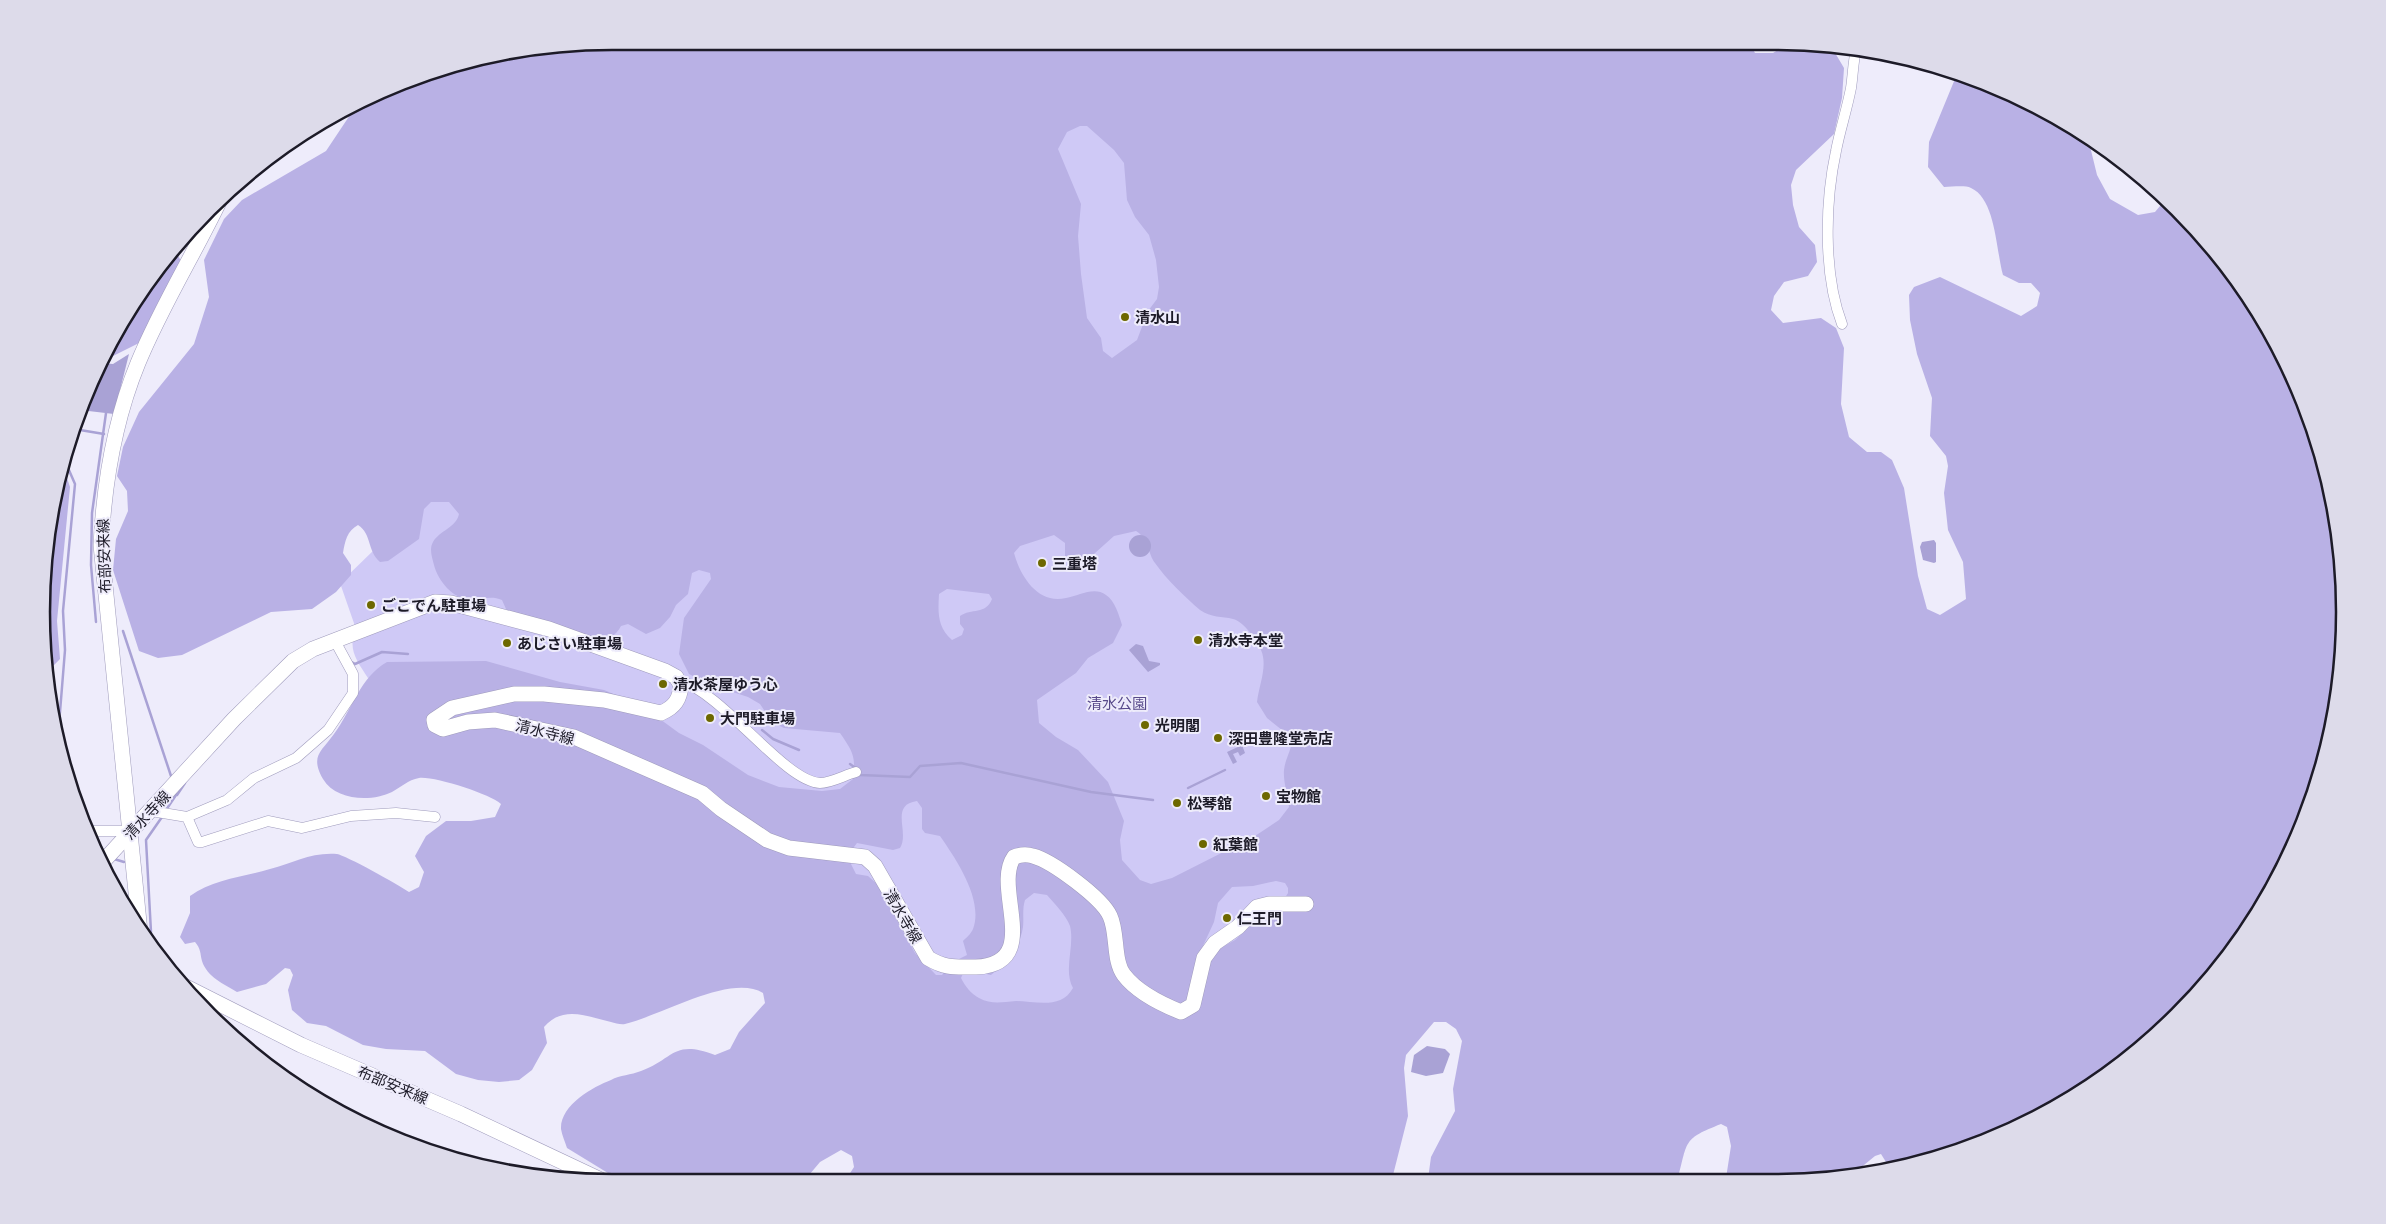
<svg xmlns="http://www.w3.org/2000/svg" width="2386" height="1224" font-family="Poppins,'Noto Sans JP',sans-serif">
<rect width="100%" height="100%" fill="#eeecfb"/>
<path fill="#cfc9f6" d="M 1109,120 L 1438,873 L 1007,1047 L 368,678 C 357,661 347,649 356,629 L 340,583 L 376,548 L 404,506 L 1037,215 L 1063,123 Z"/>
<g fill="#b9b1e5" fill-rule="evenodd">
<path d="M 612,41 L 1749,42 L 1755,53 L 1773,53 L 1791,42 L 1831,46 L 1844,68 L 1842,98 L 1834,134 L 1796,170 L 1791,185 L 1793,205 L 1799,227 L 1815,245 L 1817,262 L 1808,276 L 1784,282 L 1774,296 L 1771,310 L 1783,323 L 1821,318 L 1836,328 L 1844,348 L 1841,404 L 1849,437 L 1867,452 L 1881,452 L 1892,460 L 1904,488 L 1918,576 L 1927,609 L 1940,615 L 1966,599 L 1963,562 L 1948,530 L 1944,493 L 1948,466 L 1946,456 L 1930,436 L 1932,398 L 1917,354 L 1910,320 L 1909,295 L 1914,287 L 1940,277 L 2021,316 L 2037,306 L 2040,293 L 2031,283 L 2019,283 L 2003,275 C 1996,251 1996,199 1971,188 C 1965,185 1952,187 1944,187 L 1928,167 L 1929,142 L 1957,74 L 2026,100 L 2088,138 L 2097,175 L 2110,199 L 2138,215 L 2155,212 L 2165,200 L 2203,235 L 2268,326 L 2314,428 L 2340,537 L 2344,649 L 2325,759 L 2286,864 L 2203,988 L 2121,1065 L 1992,1139 L 1881,1169 L 1886,1162 L 1881,1154 L 1875,1156 L 1848,1178 L 1726,1178 L 1731,1146 L 1727,1127 L 1721,1124 C 1683,1139 1688,1140 1678,1178 L 1428,1179 L 1431,1157 L 1455,1111 L 1453,1089 L 1462,1041 L 1456,1029 L 1446,1022 L 1434,1022 L 1406,1055 L 1404,1068 L 1408,1116 L 1392,1179 L 845,1181 L 854,1167 L 852,1156 L 841,1150 L 820,1162 L 804,1181 L 621,1181 L 567,1148 C 565,1142 562,1135 561,1129 C 560,1105 593,1087 611,1080 C 620,1075 631,1075 641,1071 C 674,1059 673,1039 715,1055 L 730,1049 L 739,1032 L 765,1003 L 763,993 C 731,973 660,1016 625,1024 C 621,1025 615,1023 611,1022 C 586,1016 563,1005 544,1027 L 547,1043 L 532,1070 L 519,1080 L 499,1082 L 478,1080 L 456,1074 L 425,1051 L 386,1049 L 363,1045 L 326,1026 L 307,1023 L 292,1010 L 288,990 L 293,975 L 290,969 L 285,968 L 266,984 L 237,992 C 224,984 207,977 202,961 C 200,953 201,949 195,942 L 185,944 L 180,937 L 190,913 L 190,896 C 213,879 243,877 270,869 C 294,863 311,852 337,854 C 345,855 399,885 409,892 L 419,887 L 424,872 L 415,856 L 426,836 L 446,821 L 471,821 L 495,817 L 501,804 C 490,794 434,776 419,778 C 408,780 401,787 392,792 C 372,802 336,801 323,779 C 310,756 321,752 334,734 C 352,710 360,677 387,662 L 486,661 L 560,682 L 604,690 L 642,706 L 679,733 L 703,745 L 748,775 L 779,787 L 822,791 L 840,789 L 853,779 C 856,756 853,752 840,733 L 784,728 L 772,722 L 760,704 L 748,697 L 708,684 L 689,674 L 679,654 L 684,618 L 711,579 L 710,573 L 699,570 L 692,573 L 688,594 L 676,605 L 670,617 L 660,628 L 646,634 L 628,624 L 621,626 C 616,636 607,640 597,643 L 515,617 L 506,609 L 502,600 C 490,595 483,600 471,600 C 453,599 438,581 434,565 C 432,557 429,549 433,542 C 440,530 456,528 459,514 L 449,502 L 431,502 L 424,509 L 419,539 L 388,561 L 380,562 C 367,551 372,534 358,525 C 347,531 345,541 343,553 L 351,565 L 351,575 L 336,592 L 312,609 L 271,612 L 182,655 L 158,658 L 139,651 L 113,570 L 116,539 L 128,511 L 127,491 L 117,476 L 123,447 L 139,412 L 194,344 L 209,297 L 204,260 L 224,219 L 242,200 L 326,151 L 358,103 L 428,72 L 501,52 ZM 1080,126 L 1087,126 L 1114,150 L 1124,163 L 1127,200 L 1135,217 L 1149,235 L 1156,260 L 1159,287 L 1157,299 L 1148,311 L 1137,340 L 1112,358 L 1103,351 L 1101,338 L 1087,318 L 1081,274 L 1078,236 L 1081,204 L 1058,149 L 1067,132 ZM 1136,531 C 1149,539 1148,554 1155,563 C 1166,579 1186,598 1200,610 C 1211,618 1222,616 1233,619 C 1243,621 1257,640 1261,650 C 1268,666 1259,685 1257,702 L 1267,718 L 1292,738 C 1292,750 1285,759 1284,770 C 1283,782 1288,795 1289,807 L 1279,820 L 1255,836 L 1172,878 L 1151,884 L 1140,880 L 1122,860 L 1120,840 L 1124,821 L 1108,782 L 1078,750 L 1056,737 L 1039,723 L 1037,700 L 1076,673 L 1088,658 L 1113,643 L 1122,625 C 1119,615 1115,601 1106,595 C 1094,586 1079,596 1066,598 C 1038,605 1020,576 1014,553 L 1020,546 L 1054,535 L 1065,543 L 1065,556 L 1073,565 L 1085,562 L 1114,536 ZM 947,589 L 989,594 L 992,599 C 986,615 971,608 960,616 L 960,624 L 964,629 L 962,635 L 952,640 C 937,627 938,612 939,594 ZM 917,801 L 922,808 L 922,829 L 925,833 L 940,836 C 956,859 984,900 973,929 C 971,934 966,938 963,941 L 967,955 L 951,963 L 942,975 L 936,975 L 915,953 L 877,884 L 868,876 L 856,874 L 851,864 L 851,851 L 857,843 L 893,850 L 900,848 C 910,832 889,805 917,801 ZM 1276,881 L 1285,883 L 1288,888 L 1288,893 L 1283,901 L 1261,916 L 1235,940 L 1208,955 L 1202,948 L 1214,922 L 1218,903 L 1232,887 L 1253,886 ZM 1034,893 L 1047,895 C 1054,903 1066,915 1070,926 C 1075,946 1063,970 1073,988 C 1061,1010 1035,1001 1016,1001 C 1002,1002 992,1005 979,998 C 971,994 965,986 961,978 L 967,965 L 982,973 L 991,975 C 1007,962 1020,947 1023,927 C 1024,918 1022,909 1025,900 Z"/>
<path d="M 174,248 L 182,263 L 141,342 L 113,356 L 105,356 L 137,295 Z"/>
<path d="M 63,466 L 70,487 L 57,621 L 60,659 L 54,665 L 49,666 L 46,670 L 42,575 L 52,500 Z"/>
</g>
<g fill="#a9a2d5">
<path d="M 129,354 L 114,414 L 80,410 L 85,393 L 101,363 L 113,364 Z"/>
<circle cx="1140" cy="546" r="11"/>
<path d="M 1934,540 L 1936,543 L 1936,562 L 1934,563 L 1923,560 L 1920,547 L 1922,542 Z"/>
<path d="M 1136,644 L 1143,646 L 1149,661 L 1160,663 L 1160,665 L 1148,672 L 1129,650 Z"/>
<path d="M 1242,745 L 1245,753 L 1240,756 L 1238,752 L 1233,754 L 1237,762 L 1233,764 L 1227,752 Z"/>
<path d="M 1427,1046 L 1445,1049 L 1450,1054 L 1443,1073 L 1426,1076 L 1411,1072 L 1414,1055 Z"/>
</g>
<g fill="none" stroke-linecap="round" stroke-linejoin="round">
<g stroke="#a9a2d5" stroke-width="2.5">
<path d="M 74,429 L 104,434"/>
<path d="M 96,622 L 91,565 L 92,513 L 106,413"/>
<path d="M 123,631 L 172,779"/>
<path d="M 350,661 L 355,664 L 382,652 L 408,654"/>
<path d="M 762,730 L 773,739 L 799,750"/>
<path d="M 56,735 L 60,712 L 65,650 L 63,611 L 75,484 L 65,461 L 68,448"/>
<path d="M 850,764 L 857,769"/>
<path d="M 860,774 L 860,775 L 910,777 L 920,766 L 961,763 L 1091,792 L 1153,800"/>
<path d="M 1188,788 L 1225,770"/>
<path d="M 177,795 L 185,783"/>
<path d="M 166,810 L 176,795 L 175,791"/>
<path d="M 114,859 L 124,862"/>
<path d="M 147,941 L 151,932 L 146,840 L 162,817"/>
</g>
<defs>
<g id="street">
<path d="M 1842,324 C 1823,274 1825,202 1836,151 C 1840,130 1847,109 1851,88 C 1853,75 1853,62 1856,50"/>
<path d="M 679,680 C 724,694 784,781 820,783 C 831,783 845,775 856,772"/>
<path d="M 151,811 L 187,817 L 198,842 L 202,842 L 268,821 L 302,828 L 351,816 L 396,813 L 435,817"/>
<path d="M 187,817 L 227,800 L 254,778 L 296,758 L 328,730 L 353,693 L 353,674 L 335,641"/>
<path d="M 88,831 L 123,831 L 130,834"/>
</g>
<g id="secondary">
<path d="M 100,865 L 234,719 L 293,661 L 313,649 L 435,602 L 451,603 L 549,629 L 665,671 L 676,677 L 681,685 C 680,699 675,707 661,713 L 604,700 L 544,694 L 514,694 L 452,708 L 434,720 L 435,725 L 443,729 L 468,722 L 495,720 L 574,737 L 702,793 L 721,809 L 767,840 L 789,848 L 865,857 L 875,866 L 928,958 C 946,969 956,967 976,967 C 1044,964 992,888 1014,857 C 1019,855 1027,854 1033,856 C 1052,861 1102,898 1110,916 C 1118,933 1113,961 1124,975 C 1137,992 1161,1004 1181,1012 L 1193,1005 L 1204,958 L 1215,943 L 1238,927 L 1257,907 L 1269,904 L 1306,904"/>
<path d="M 140,932 L 101,545 C 104,484 115,419 138,363 C 161,307 193,256 219,202"/>
<path d="M 184,986 L 301,1045 L 461,1114 L 603,1181"/>
</g>
</defs>
<use href="#street" stroke="#9f9bbc" stroke-width="11"/>
<use href="#secondary" stroke="#9f9bbc" stroke-width="16"/>
<use href="#street" stroke="#fff" stroke-width="10"/>
<use href="#secondary" stroke="#fff" stroke-width="15"/>
</g>
<g fill="#6d6800" stroke="#eeecfb" stroke-width="2">
<circle cx="1125" cy="317" r="5"/>
<circle cx="1042" cy="563" r="5"/>
<circle cx="371" cy="605" r="5"/>
<circle cx="1198" cy="640" r="5"/>
<circle cx="507" cy="643" r="5"/>
<circle cx="663" cy="684" r="5"/>
<circle cx="710" cy="718" r="5"/>
<circle cx="1145" cy="725" r="5"/>
<circle cx="1218" cy="738" r="5"/>
<circle cx="1266" cy="796" r="5"/>
<circle cx="1177" cy="803" r="5"/>
<circle cx="1203" cy="844" r="5"/>
<circle cx="1227" cy="918" r="5"/>
</g>
<g text-anchor="middle" dominant-baseline="central" stroke-width="4" stroke-linejoin="round" paint-order="stroke">
<g font-size="15" font-weight="bold" fill="#1d1b28" stroke="#eeecfb" text-anchor="start">
<text x="1135" y="317">清水山</text>
<text x="1052" y="563">三重塔</text>
<text x="381" y="605">ごこでん駐車場</text>
<text x="1208" y="640">清水寺本堂</text>
<text x="517" y="643">あじさい駐車場</text>
<text x="673" y="684">清水茶屋ゆう心</text>
<text x="720" y="718">大門駐車場</text>
<text x="1155" y="725">光明閣</text>
<text x="1228" y="738">深田豊隆堂売店</text>
<text x="1276" y="796">宝物館</text>
<text x="1187" y="803">松琴舘</text>
<text x="1213" y="844">紅葉館</text>
<text x="1237" y="918">仁王門</text>
</g>
<g font-size="15" fill="#1d1b28" stroke="#eeecfb">
<text transform="translate(104 556) rotate(-92)">布部安来線</text>
<text transform="translate(545 732) rotate(14)">清水寺線</text>
<text transform="translate(147 815) rotate(-47)">清水寺線</text>
<text transform="translate(903 916) rotate(60)">清水寺線</text>
<text transform="translate(393 1085) rotate(23)">布部安来線</text>
</g>
<g font-size="15" fill="#584a8b" stroke="#eeecfb">
<text x="1117" y="703">清水公園</text>
</g>
</g>
<path d="M0 0H2386V1224H0ZM612 50H1774A562 562 0 0 1 2336 612V612A562 562 0 0 1 1774 1174H612A562 562 0 0 1 50 612V612A562 562 0 0 1 612 50Z" fill="#dddbea" fill-rule="evenodd"/>
<path fill="none" stroke="#1d1b28" stroke-width="2.5" d="M612 50H1774A562 562 0 0 1 2336 612V612A562 562 0 0 1 1774 1174H612A562 562 0 0 1 50 612V612A562 562 0 0 1 612 50Z"/>
</svg>
